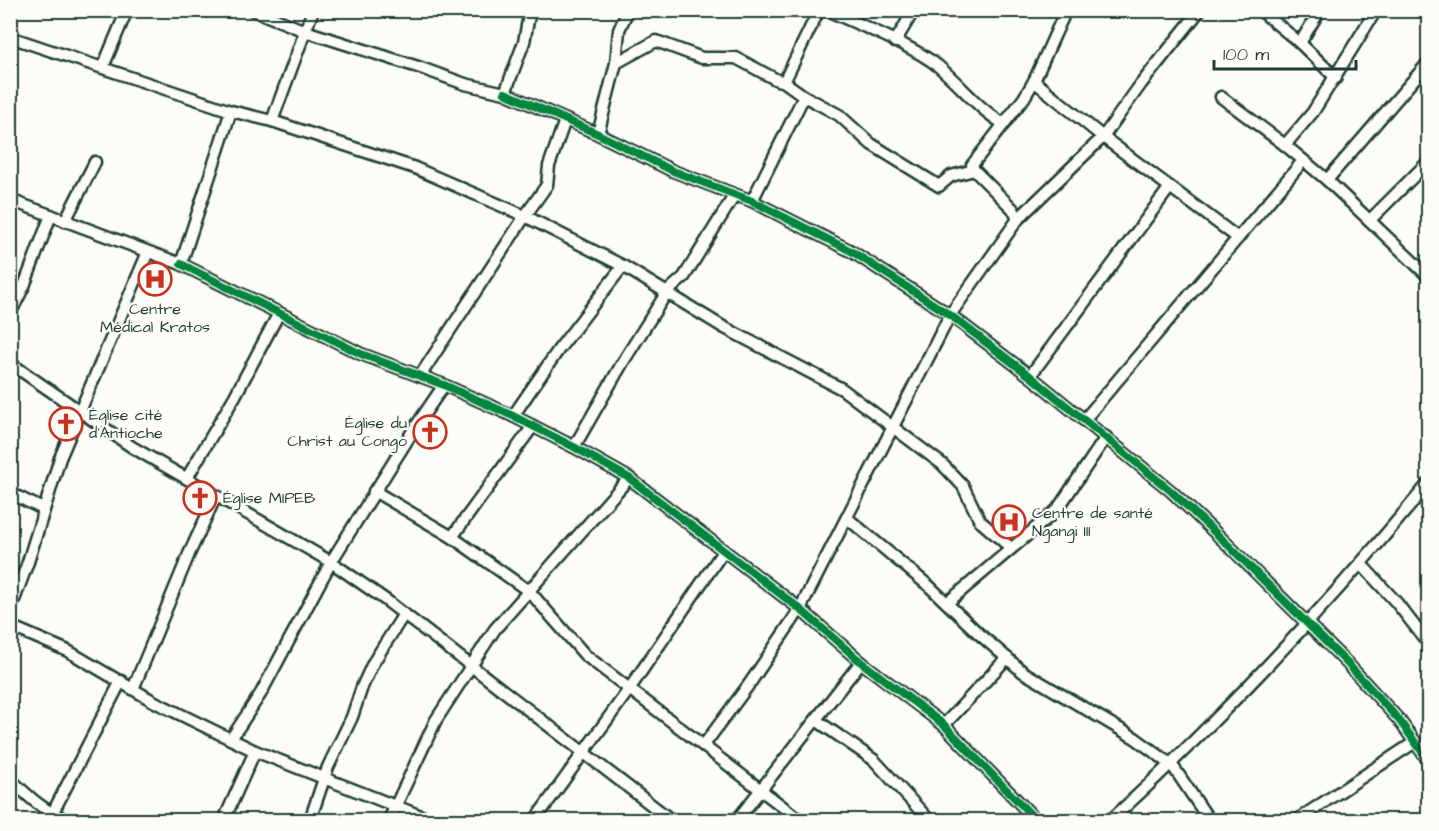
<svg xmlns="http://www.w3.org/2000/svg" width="1439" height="831" font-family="'Architects Daughter',sans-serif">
<rect width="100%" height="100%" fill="#fdfcf7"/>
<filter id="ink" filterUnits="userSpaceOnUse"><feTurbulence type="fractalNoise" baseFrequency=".0167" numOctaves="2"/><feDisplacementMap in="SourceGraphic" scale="12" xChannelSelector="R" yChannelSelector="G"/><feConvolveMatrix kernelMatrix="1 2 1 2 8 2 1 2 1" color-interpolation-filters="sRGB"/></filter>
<g filter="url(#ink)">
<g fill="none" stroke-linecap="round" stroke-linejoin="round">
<defs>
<g id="minor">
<path d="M 253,10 L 305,31 L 421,68 L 465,84 L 505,93 L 524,42 L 530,10"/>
<path d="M 827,10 C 859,25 912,45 938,66 C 961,85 978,109 1004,124"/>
<path d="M 1260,10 L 1300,43 L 1336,78"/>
<path d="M 1376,10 L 1313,112 L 1285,145 L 1327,180 L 1428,276"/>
<path d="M 10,37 L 231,111"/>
<path d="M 895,42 L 914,10"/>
<path d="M 1300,43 L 1320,10"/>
<path d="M 616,63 L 619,30 L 628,10"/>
<path d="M 103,67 L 127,10"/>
<path d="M 783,81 L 804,96 L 839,115 L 871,144 L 939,186 L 951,176 L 974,170"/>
<path d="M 1034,81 L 1103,137 L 1238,238"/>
<path d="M 505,93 L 598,134 L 673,171 L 752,201 L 851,251 L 950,315 L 1030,376 L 1171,491 L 1223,540 L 1346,662 L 1399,720 L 1428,760"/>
<path d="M 1221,97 L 1285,145"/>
<path d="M 272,121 L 415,168 L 525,216 L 623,266 L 723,327 L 842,389 L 942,464 L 963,486 L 980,521 L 1011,548"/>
<path d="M 598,134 L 616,63 L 656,41 L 702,58 L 736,58 L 777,80 L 783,81 L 786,78 L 819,10"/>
<path d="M 1327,180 L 1428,63"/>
<path d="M 10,200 L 181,264 L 231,111 L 272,121 L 313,10"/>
<path d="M 752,201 L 804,96"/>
<path d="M 1018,219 L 1013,209 L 974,170 L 972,165 L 1024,98 L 1034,81 L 1066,10"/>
<path d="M 1370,220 L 1428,162"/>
<path d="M 65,221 L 95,162"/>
<path d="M 181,264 L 361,354 L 444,385 L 513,416 L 574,447 L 629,478 L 800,609 L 861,662 L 944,725 L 1036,820"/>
<path d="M 10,314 L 24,286 L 51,215"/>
<path d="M 10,363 L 132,447 L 331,562 L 387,601 L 671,820"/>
<path d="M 420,376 L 525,216 L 547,185 L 549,166 L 565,120"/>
<path d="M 1030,376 L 1170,187"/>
<path d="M 513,416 L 559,349 L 623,266"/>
<path d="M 1084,420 L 1303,161"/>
<path d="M 574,447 L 623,362 L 667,292 L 684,277 L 734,196"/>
<path d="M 187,478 L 235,396 L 279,313"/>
<path d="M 374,491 L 452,537 L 530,592 L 585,655 L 800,820"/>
<path d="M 10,493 L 43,509"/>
<path d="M 847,518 L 929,586 L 977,632 L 1023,672 L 1135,738 L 1172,765 L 1209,820"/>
<path d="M 452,537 L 533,426"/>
<path d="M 1361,564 L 1396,602 L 1428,643"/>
<path d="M 947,603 L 1057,510 L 1106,437"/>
<path d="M 10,611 L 28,562 L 60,458 L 148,252"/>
<path d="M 10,626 L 68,651 L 153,701 L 255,751 L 431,820"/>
<path d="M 133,689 L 189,554 L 216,496"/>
<path d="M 816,720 L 874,760 L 929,820"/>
<path d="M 944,725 L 1007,658"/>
<path d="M 231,739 L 261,693 L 331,562 L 416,426 L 444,385"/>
<path d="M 704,745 L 750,683 L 800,609 L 950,315 L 1018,219 L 1103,137 L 1141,84 L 1200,10"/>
<path d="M 10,779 C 28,796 44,812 67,820"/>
<path d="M 49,820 L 121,681"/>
<path d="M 224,820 L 255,751"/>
<path d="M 310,820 L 328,767 L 352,717 L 362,687 L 373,663 L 404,614"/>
<path d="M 389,820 L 436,720 L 495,629 L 629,478"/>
<path d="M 535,820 L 630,688 L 724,550"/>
<path d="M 737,820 L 861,662"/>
<path d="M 1111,820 C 1224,716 1330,603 1428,484"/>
<path d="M 1297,820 L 1415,742"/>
</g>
</defs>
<use href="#minor" stroke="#1f3d34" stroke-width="15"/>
<use href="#minor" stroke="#fdfcf7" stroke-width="10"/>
<defs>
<g id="cycleway">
<path d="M 505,93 L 598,134 L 673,171 L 752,201 L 851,251 L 950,315 L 1030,376 L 1171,491 L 1223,540 L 1346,662 L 1399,720 L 1428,760"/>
<path d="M 181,264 L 361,354 L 444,385 L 513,416 L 574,447 L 629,478 L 800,609 L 861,662 L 944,725 L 1036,820"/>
</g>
</defs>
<use href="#cycleway" stroke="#fdfcf7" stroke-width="11"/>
<use href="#cycleway" stroke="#00873e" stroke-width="8"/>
</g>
</g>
<defs>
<symbol id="hospital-ring" viewBox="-11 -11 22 22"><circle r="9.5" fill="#fdfcf7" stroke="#c8321e" stroke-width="1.5"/><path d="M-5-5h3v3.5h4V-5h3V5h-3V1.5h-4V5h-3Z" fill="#c8321e"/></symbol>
<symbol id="church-ring" viewBox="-11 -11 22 22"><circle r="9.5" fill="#fdfcf7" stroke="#c8321e" stroke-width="1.5"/><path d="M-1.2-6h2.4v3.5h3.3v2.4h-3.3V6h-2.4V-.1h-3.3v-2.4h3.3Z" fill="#c8321e"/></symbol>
</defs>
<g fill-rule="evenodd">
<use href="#hospital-ring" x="136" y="260" width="38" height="38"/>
<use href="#church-ring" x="47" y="405" width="38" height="38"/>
<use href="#church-ring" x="411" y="413" width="38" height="38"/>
<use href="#church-ring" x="181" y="479" width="38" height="38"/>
<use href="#hospital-ring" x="990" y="503" width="38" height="38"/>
</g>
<g text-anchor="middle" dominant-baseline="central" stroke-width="4.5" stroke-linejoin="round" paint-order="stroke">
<g font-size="16" fill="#1f3d34" stroke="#fdfcf7" text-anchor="start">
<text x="155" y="309" text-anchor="middle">Centre<tspan x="155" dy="18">Médical Kratos</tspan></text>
<text x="89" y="415">Église cité<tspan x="89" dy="18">d'Antioche</tspan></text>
<text x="407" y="423" text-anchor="end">Église du<tspan x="407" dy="18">Christ au Congo</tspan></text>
<text x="223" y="498">Église MIPEB</text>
<text x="1032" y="513">Centre de santé<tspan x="1032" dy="18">Ngangi III</tspan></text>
</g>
</g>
<rect width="1439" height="831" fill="none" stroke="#fdfcf7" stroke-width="36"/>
<rect x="18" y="18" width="1403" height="795" fill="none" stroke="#1f3d34" stroke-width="2" filter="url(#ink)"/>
<path d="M1214 60v9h142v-9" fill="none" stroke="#1f3d34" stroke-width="3"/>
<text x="1223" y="60" font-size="18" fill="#1f3d34" stroke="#fdfcf7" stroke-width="4.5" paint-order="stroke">100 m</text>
</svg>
